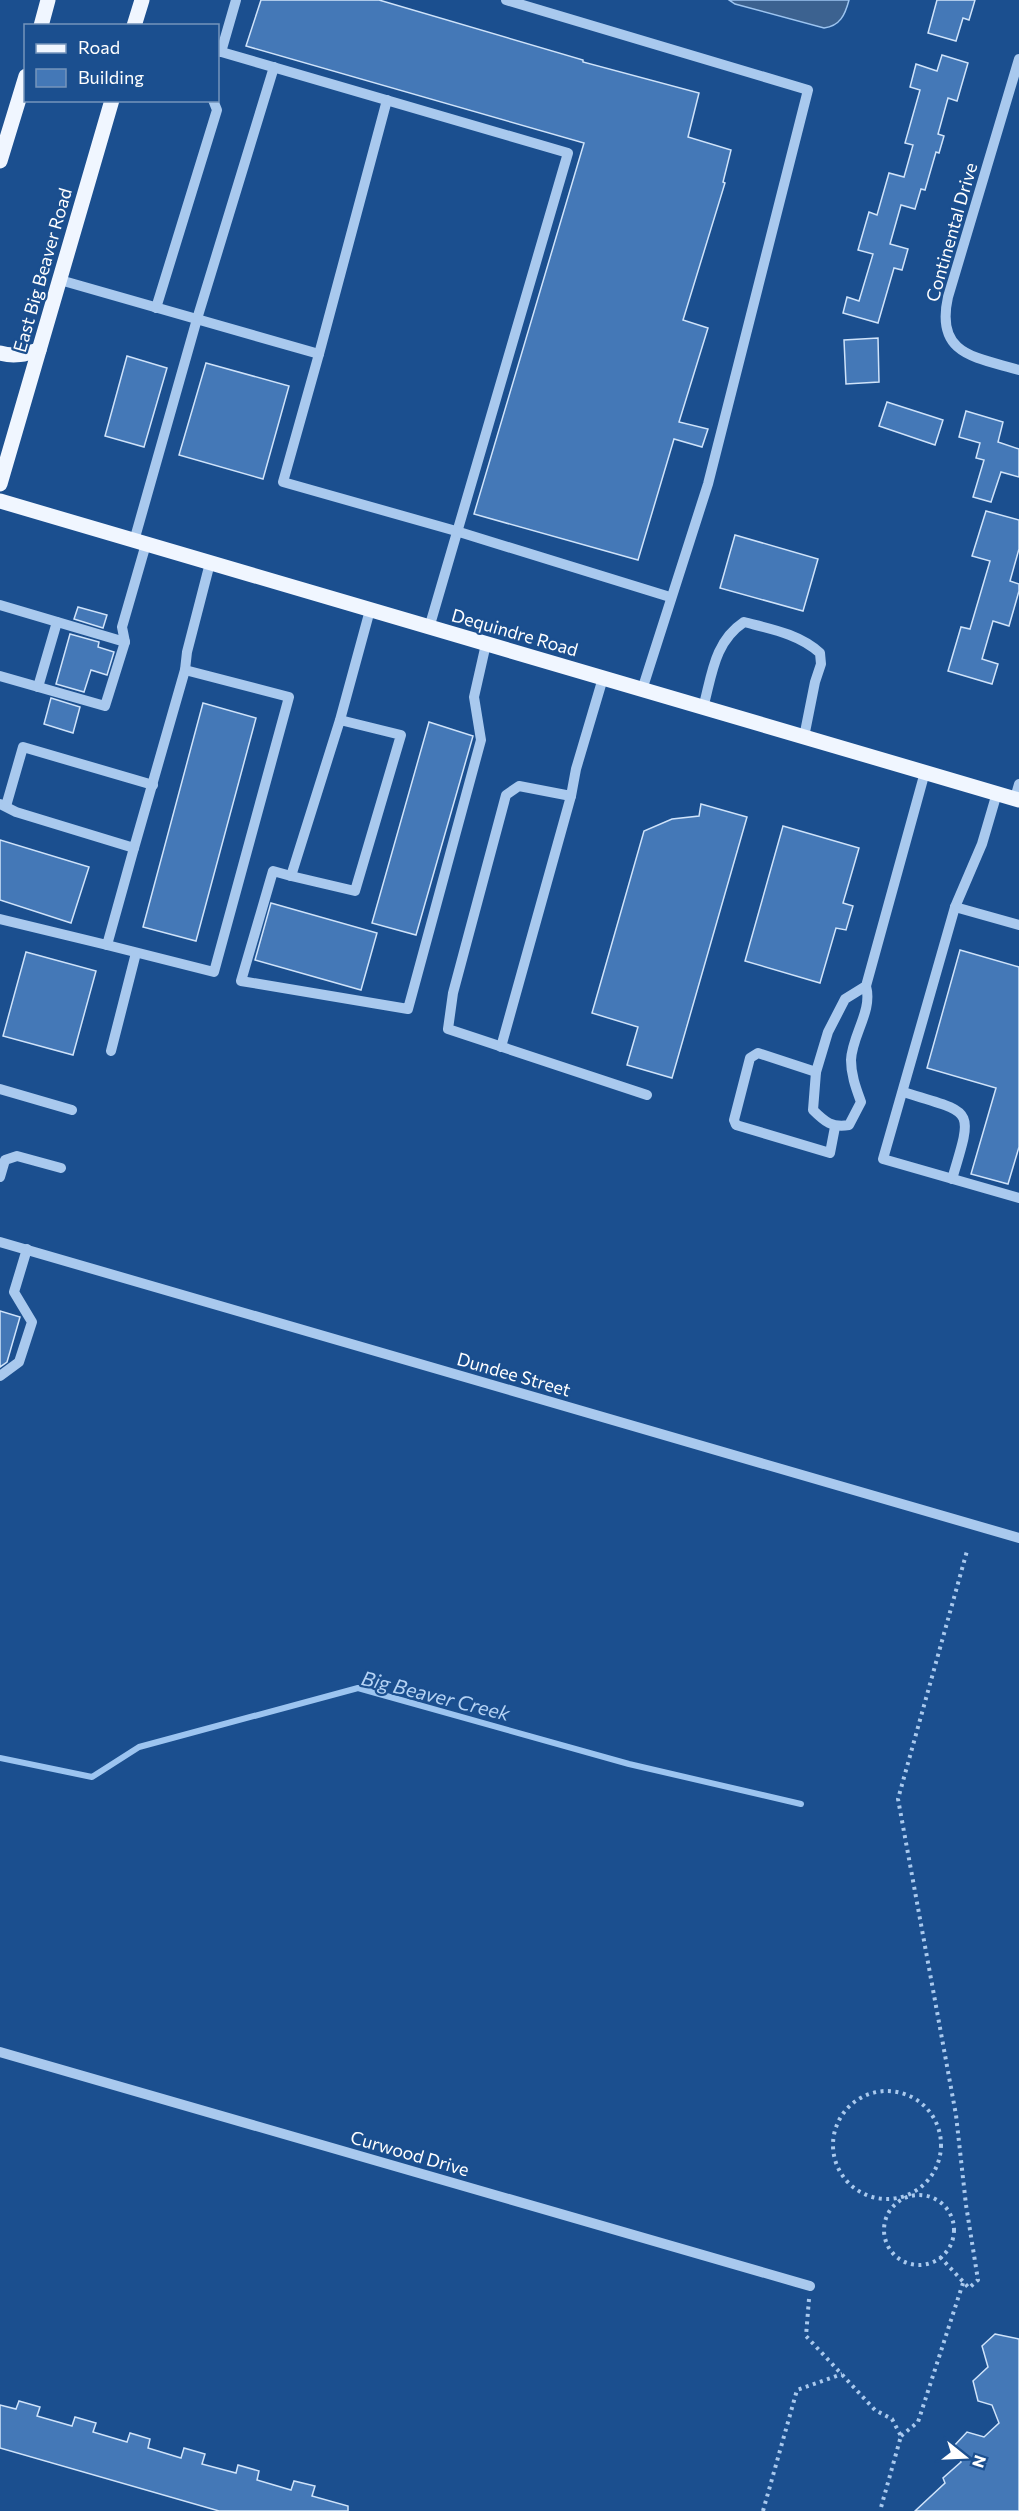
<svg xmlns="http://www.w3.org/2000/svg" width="1019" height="2511" font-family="Commissioner,sans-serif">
<rect width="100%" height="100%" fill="#1b4f8f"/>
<path fill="#3c6290" stroke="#9cc4f0" stroke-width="1.5" d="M 729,0 L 849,0 C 845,15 840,26 824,28 L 735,4 Z"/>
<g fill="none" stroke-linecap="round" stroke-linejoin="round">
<path stroke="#9cc4f0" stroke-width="6" d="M 0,1758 L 92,1777 L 139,1747 L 358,1688 L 629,1764 L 801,1804"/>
</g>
<g fill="#4478b7" stroke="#cfe3fa" stroke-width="1.5">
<path d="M 261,0 L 379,0 L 583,60 L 583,62 L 699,93 L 688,137 L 731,150 L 723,182 L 725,183 L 683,320 L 708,328 L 679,422 L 708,429 L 702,447 L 674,439 L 638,560 L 474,514 L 584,143 L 246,46 Z"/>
<path d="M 937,0 L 975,0 L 969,20 L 963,18 L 956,41 L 928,33 Z"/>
<path d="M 942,55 L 968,63 L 957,101 L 948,98 L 938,134 L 944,136 L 939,153 L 936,152 L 925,190 L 921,189 L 915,209 L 901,205 L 890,244 L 908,249 L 902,270 L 894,268 L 878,323 L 843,313 L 847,297 L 859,301 L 873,254 L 858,250 L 869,212 L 877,215 L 889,173 L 904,177 L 913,145 L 905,143 L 920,90 L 910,87 L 916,64 L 937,71 Z"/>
<path d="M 878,338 L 879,382 L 846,384 L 844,340 Z"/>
<path d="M 127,356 L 167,368 L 144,447 L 105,436 Z"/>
<path d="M 206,363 L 289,386 L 263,479 L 179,455 Z"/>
<path d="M 887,402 L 943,420 L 935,445 L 879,426 Z"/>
<path d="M 966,411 L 1003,422 L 998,442 L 1019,449 L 1019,477 L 1001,472 L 991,502 L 973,497 L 984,460 L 976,458 L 980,443 L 959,437 Z"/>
<path d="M 986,511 L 1019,520 L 1019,549 L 1010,581 L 1019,584 L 1019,591 L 1009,626 L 993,621 L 982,659 L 998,664 L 992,684 L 948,671 L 961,627 L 970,629 L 990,561 L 972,556 Z"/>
<path d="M 735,535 L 818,559 L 803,611 L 720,588 Z"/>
<path d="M 78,607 L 107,615 L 103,628 L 74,619 Z"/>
<path d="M 70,634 L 99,642 L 98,647 L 114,652 L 107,675 L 91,670 L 84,692 L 56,684 Z"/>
<path d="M 51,698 L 80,707 L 73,733 L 44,724 Z"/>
<path d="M 203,703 L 256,718 L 196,941 L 143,927 Z"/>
<path d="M 429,722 L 473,736 L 416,935 L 372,923 Z"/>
<path d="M 701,804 L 747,817 L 672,1078 L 627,1065 L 638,1027 L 592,1013 L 644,831 L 672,819 L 699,816 Z"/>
<path d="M 783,826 L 859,848 L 843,903 L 853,906 L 846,930 L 836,928 L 820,983 L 745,961 Z"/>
<path d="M 0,840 L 89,867 L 71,923 L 0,900 Z"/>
<path d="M 271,903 L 377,933 L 361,990 L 255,960 Z"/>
<path d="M 960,950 L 1019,967 L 1019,1147 L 1008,1184 L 971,1174 L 996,1088 L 927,1068 Z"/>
<path d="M 26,952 L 96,971 L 73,1055 L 3,1036 Z"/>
<path d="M 0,1311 L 20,1317 L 7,1362 L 0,1367 Z"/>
<path d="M 995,2334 L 1019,2339 L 1019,2511 L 915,2511 L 945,2483 L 943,2478 L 961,2462 L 954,2446 L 967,2432 L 984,2437 L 999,2423 L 992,2405 L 978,2401 L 973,2381 L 988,2367 L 982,2346 Z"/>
<path d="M 19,2401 L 40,2407 L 37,2416 L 72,2426 L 75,2417 L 96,2423 L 93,2432 L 127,2442 L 130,2433 L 150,2439 L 148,2448 L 181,2458 L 184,2448 L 205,2454 L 202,2464 L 236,2473 L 238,2465 L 259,2471 L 257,2480 L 291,2490 L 294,2481 L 315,2486 L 312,2496 L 348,2506 L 348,2511 L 219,2511 L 0,2448 L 0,2405 L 16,2409 Z"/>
</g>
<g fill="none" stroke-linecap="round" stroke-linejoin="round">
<g stroke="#a9c9ee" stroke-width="4" stroke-dasharray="3 4.5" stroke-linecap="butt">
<circle cx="887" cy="2145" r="54"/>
<circle cx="919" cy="2230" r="35"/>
<path d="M 940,2257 L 969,2288 L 978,2280 L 966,2205 L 956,2115 L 898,1799 L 967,1551"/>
<path d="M 809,2299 L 806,2336 L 875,2410 L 892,2419 L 901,2436 L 880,2511"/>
<path d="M 901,2436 L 918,2422 L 963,2283"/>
<path d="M 763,2511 L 797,2390 L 842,2374"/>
</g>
<g stroke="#a9c9ee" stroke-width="10">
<path d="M 506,0 L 808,90 L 708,484 L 642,690"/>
<path d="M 218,51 L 568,153 L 429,628"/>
<path d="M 221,52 L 236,0"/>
<path d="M 1019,59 L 948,297 C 935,355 975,357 1019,370"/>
<path d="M 60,280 L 319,354 L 283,482 L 456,531 L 670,597"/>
<path d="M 156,308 L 217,110 L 213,100"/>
<path d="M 319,354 L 387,100"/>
<path d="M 134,541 L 197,319 L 274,67"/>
<path d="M 0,605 L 125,642"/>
<path d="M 0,676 L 105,706 L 125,642 L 122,627 L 146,544"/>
<path d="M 603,678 L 576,769 L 571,796 L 519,786 L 506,795 L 453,993 L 448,1029 L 647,1095"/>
<path d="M 38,687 L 57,622"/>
<path d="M 703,708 C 712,675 714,642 744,622 C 771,629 799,634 820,653 L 821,664 L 815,682 L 804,737"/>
<path d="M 340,720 L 401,735 L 355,891 L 291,876 L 340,720 L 370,610"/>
<path d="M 997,793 L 982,844 L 955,907 L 883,1159 L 1019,1198"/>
<path d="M 1015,798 L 1019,784"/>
<path d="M 0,804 L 16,812 L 134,848 L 185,670 L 187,652 L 210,563"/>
<path d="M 6,806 L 23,747 L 153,785"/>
<path d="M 291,876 L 273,871 L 241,981 L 408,1009 L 481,740 L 474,697 L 486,644"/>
<path d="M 955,907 L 1019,925"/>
<path d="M 0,919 L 107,945 L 134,848"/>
<path d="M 107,945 L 214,972 L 289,697 L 185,670"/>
<path d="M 866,986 L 845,999 L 828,1032 L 816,1072 L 813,1110 C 825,1122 832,1128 849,1125 L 861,1102 C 856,1088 851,1075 851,1060 C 852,1035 873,1011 866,986 L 925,772"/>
<path d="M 501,1047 L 571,796"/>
<path d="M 111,1051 L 136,953"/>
<path d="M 816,1072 L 758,1053 L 750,1058 L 734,1120 L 736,1125 L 830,1153 L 835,1127"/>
<path d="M 0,1089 L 72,1110"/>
<path d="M 903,1092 C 974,1114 974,1106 952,1179"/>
<path d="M 0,1177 L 5,1160 L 17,1156 L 61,1168"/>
<path d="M 0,1242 L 1019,1538"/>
<path d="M 0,1376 L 19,1362 L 32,1322 L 14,1292 L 27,1249"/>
<path d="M 0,2052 L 810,2286"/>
</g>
<g stroke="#f0f6ff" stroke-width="15">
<path d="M 41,26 L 48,0"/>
<path d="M 134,26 L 142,0"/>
<path d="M 0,161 L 26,76"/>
<path d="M 0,353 C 14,357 26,354 39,350"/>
<path d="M 0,484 L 112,100"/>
<path d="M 0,501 L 1019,800"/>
</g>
</g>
<g text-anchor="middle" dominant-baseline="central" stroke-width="4.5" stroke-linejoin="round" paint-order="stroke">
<g font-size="18" fill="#fff" stroke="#1b4f8f">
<text transform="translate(951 232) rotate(-74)">Continental Drive</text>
<text transform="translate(42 270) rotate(-74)">East Big Beaver Road</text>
<text transform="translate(515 632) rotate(16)">Dequindre Road</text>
<text transform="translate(514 1374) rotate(16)">Dundee Street</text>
<text transform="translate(410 2153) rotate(16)">Curwood Drive</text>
</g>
<g font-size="20" font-style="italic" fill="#b5d3f5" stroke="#1b4f8f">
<text transform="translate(436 1695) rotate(14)">Big Beaver Creek</text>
</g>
</g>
<rect x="24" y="24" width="195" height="78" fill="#1b4f8f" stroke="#7695bc" stroke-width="1.5"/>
<rect x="36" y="44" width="30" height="9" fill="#f0f6ff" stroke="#7695bc" stroke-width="1.5"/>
<text x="78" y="54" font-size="18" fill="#ffffff">Road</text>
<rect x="36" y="69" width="30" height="18" fill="#4478b7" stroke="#7695bc" stroke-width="1.5"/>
<text x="78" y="84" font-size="18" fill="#ffffff">Building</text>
<g transform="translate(965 2457) rotate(108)" stroke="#1b4f8f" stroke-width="4.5" paint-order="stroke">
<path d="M0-4.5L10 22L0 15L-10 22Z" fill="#ffffff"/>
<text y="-9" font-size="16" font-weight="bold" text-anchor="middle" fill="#ffffff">N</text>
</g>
</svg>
